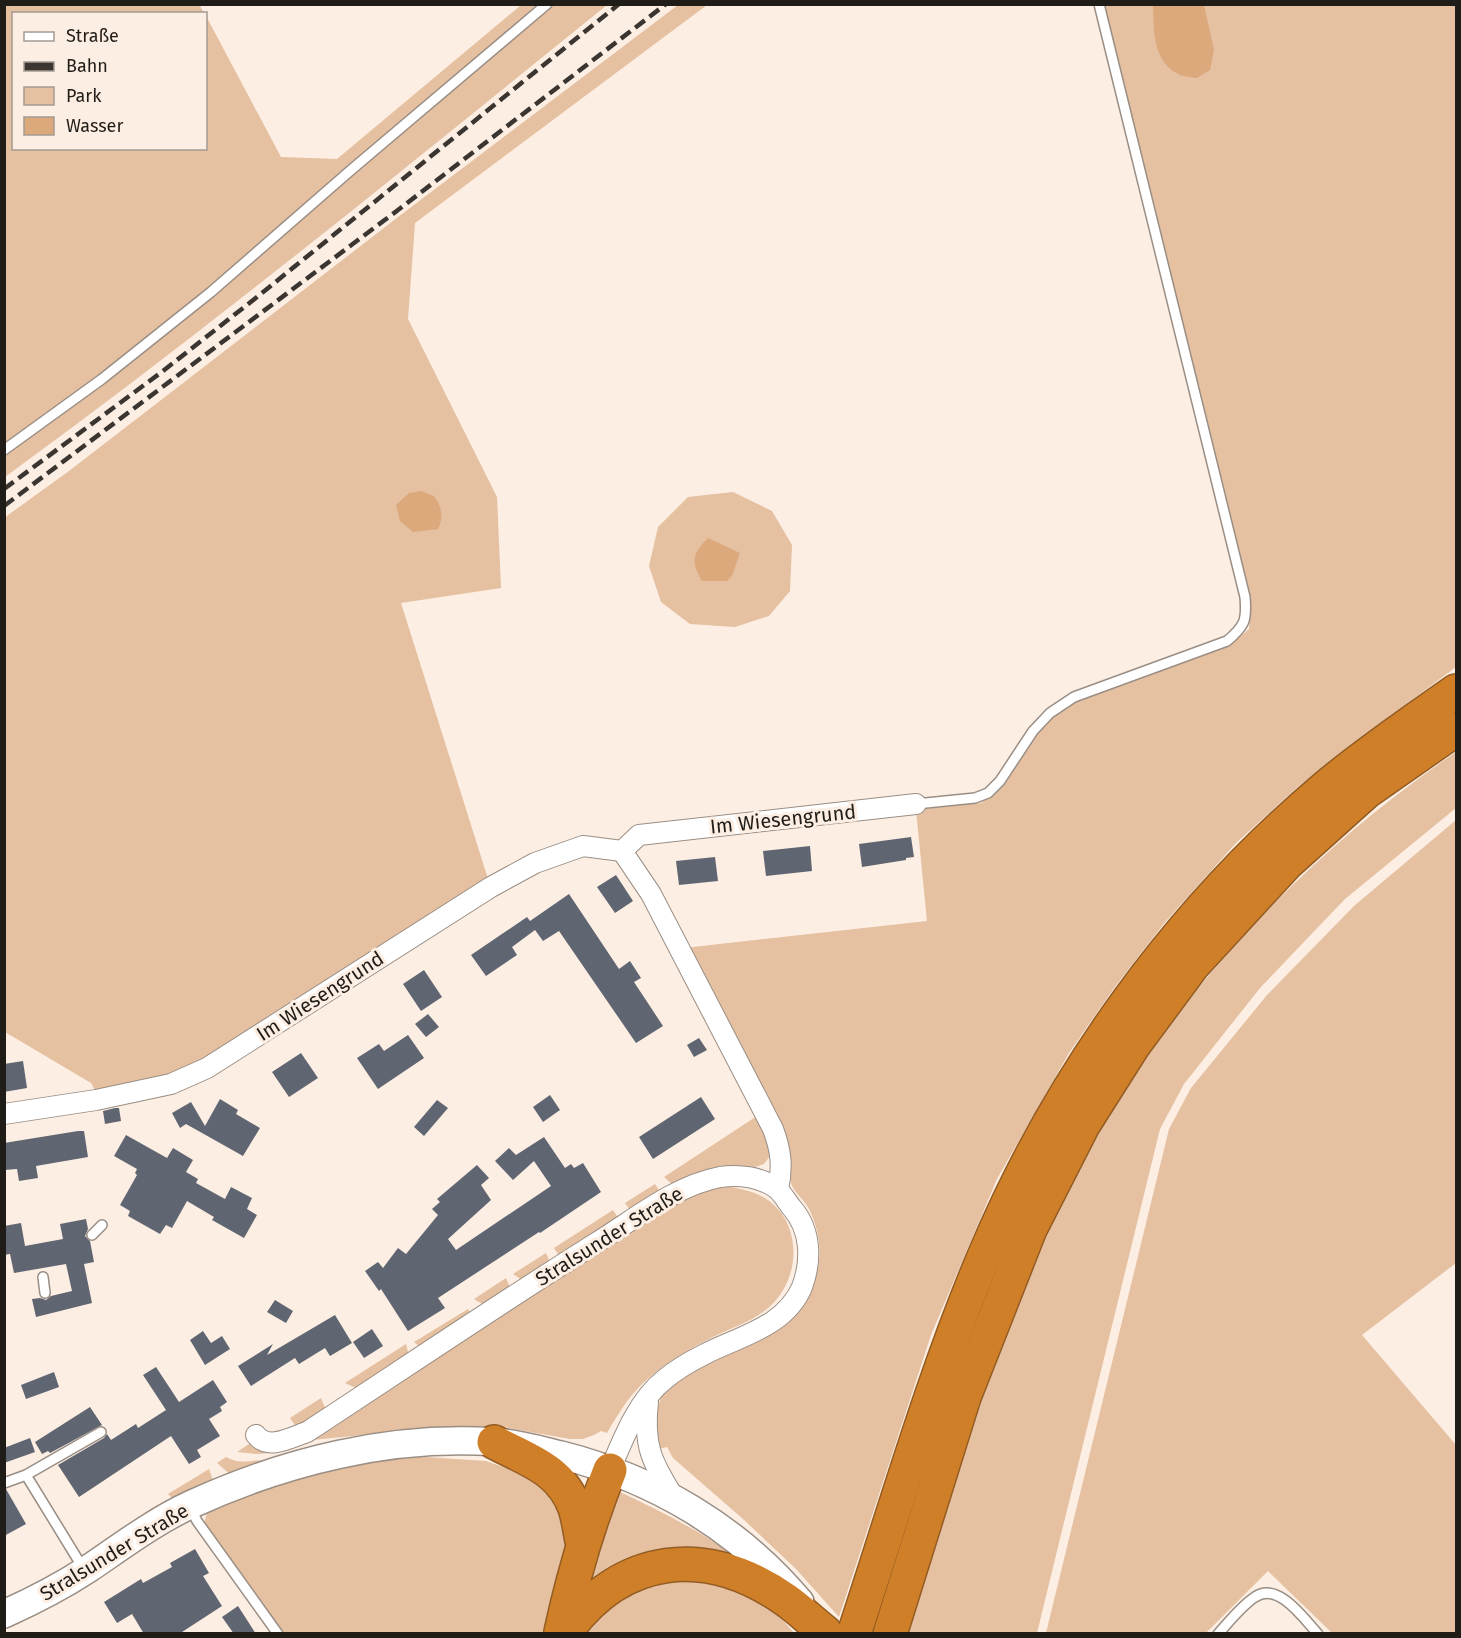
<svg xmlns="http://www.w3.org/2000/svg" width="1461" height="1638" font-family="'Fira Sans',sans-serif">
<rect width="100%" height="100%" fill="#fceee3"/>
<g fill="#e5c0a1">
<path d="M 199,4 L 204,13 L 14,14 L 14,148 L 206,148 L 206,16 L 281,157 L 337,159 L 521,5 L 607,5 C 409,165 211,327 5,477 L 5,5 Z"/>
<path d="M 678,5 L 707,5 L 415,223 L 408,319 L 497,497 L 501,588 L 401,603 L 489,882 L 205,1064 L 169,1078 L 97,1094 L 91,1083 L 5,1032 L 4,518 L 69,471 L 402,214 Z"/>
<path d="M 1104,5 L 1456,5 L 1456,667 L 1335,757 L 1293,791 L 1236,843 L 1166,921 L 1114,988 L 1069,1053 L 997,1179 L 931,1335 L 839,1617 L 796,1569 L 743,1519 L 673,1458 L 667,1447 L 659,1449 L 656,1431 L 655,1414 L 662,1396 L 676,1378 L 781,1328 C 817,1296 831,1254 809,1209 C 805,1200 793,1192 791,1183 C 788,1167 788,1149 782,1134 C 776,1114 762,1095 753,1077 C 730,1034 707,991 684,948 L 927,921 L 916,810 L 981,803 L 1000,787 L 1037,732 L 1056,714 L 1079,700 L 1229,646 L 1249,629 L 1250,596 Z"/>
<path d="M 733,492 L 772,511 L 792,545 L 790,591 L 769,616 L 735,627 L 690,624 L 661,602 L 649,566 L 658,527 L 688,497 Z"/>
<path d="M 1456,752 L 1456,808 L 1345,899 L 1260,988 L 1184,1084 L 1160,1129 L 1037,1633 L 905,1634 C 938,1528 971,1422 1011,1319 C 1028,1276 1045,1233 1066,1191 C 1155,1015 1293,863 1456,752 Z"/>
<path d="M 1456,820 L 1456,1263 L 1362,1335 L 1456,1445 L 1456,1633 L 1332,1633 L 1268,1571 L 1206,1633 L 1046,1633 L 1169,1129 L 1191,1088 L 1267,995 L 1354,906 Z"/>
<path d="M 757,1116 L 772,1145 L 770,1156 L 764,1164 L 755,1167 L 720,1166 L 703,1171 L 674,1186 L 664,1177 Z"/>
<path d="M 655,1184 L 661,1194 L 632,1213 L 625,1203 Z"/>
<path d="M 723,1186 C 737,1188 750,1190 763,1197 C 800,1218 802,1270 776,1300 C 759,1320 735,1326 713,1337 C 689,1349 661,1365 641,1385 C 627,1399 617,1416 607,1433 L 601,1431 L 594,1435 L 583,1439 L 570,1439 L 503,1427 L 446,1427 L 312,1440 L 271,1453 L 256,1454 L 237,1452 L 255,1440 L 269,1448 L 673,1202 L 697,1191 Z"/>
<path d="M 613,1210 L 620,1221 L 561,1259 L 554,1248 Z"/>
<path d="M 546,1253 L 551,1265 L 525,1282 L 513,1274 Z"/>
<path d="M 506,1278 L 511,1290 C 500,1298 487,1310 474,1299 Z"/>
<path d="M 468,1309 L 472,1316 L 421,1348 L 414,1342 Z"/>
<path d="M 406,1344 L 409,1356 L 358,1389 L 345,1383 Z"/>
<path d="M 321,1398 L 326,1410 L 297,1428 L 290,1418 Z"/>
<path d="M 411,1456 L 486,1461 L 538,1479 L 568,1515 L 566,1566 L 544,1633 L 284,1634 L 261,1606 L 204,1524 L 207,1512 L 236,1496 L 321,1468 Z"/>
<path d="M 226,1457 C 245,1467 253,1457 268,1462 L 232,1476 L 217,1463 Z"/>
<path d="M 209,1469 L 214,1483 L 174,1500 L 168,1494 Z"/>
<path d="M 618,1491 C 666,1514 711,1536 753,1570 L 709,1557 L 576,1605 Z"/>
<path d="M 704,1573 L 782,1614 L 781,1618 L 794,1633 L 577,1634 L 615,1592 Z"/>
</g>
<g fill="#dca97d">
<path d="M 1153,5 L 1204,5 L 1214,50 L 1210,70 L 1197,78 C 1191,77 1183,77 1178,74 C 1152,61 1154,29 1153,5 Z"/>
<path d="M 421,491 L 434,496 C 442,508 444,516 438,529 L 413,532 L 400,521 L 396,505 L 409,493 Z"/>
<path d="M 708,538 L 740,553 L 732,576 L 727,581 L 702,581 C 690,561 693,553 708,538 Z"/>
</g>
<g fill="#606572">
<path d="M 911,837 L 914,857 L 906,858 L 906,860 L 862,867 L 859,844 Z"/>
<path d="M 810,846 L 812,871 L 766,876 L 763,851 Z"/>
<path d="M 715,857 L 718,881 L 679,885 L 676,861 Z"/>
<path d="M 616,875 L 633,901 L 615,913 L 597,887 Z"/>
<path d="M 569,894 L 619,969 L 630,961 L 641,978 L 634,982 L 663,1026 L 636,1043 L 559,931 L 543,941 L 535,930 L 512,947 L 517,955 L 486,976 L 471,955 L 527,917 L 530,921 Z"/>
<path d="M 424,970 L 442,997 L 421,1011 L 403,984 Z"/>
<path d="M 428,1014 L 439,1027 L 426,1037 L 415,1024 Z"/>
<path d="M 408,1035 L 424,1058 L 378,1089 L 357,1058 L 379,1044 L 384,1051 Z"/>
<path d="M 699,1038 L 707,1050 L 694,1057 L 687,1045 Z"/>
<path d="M 301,1053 L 318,1078 L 289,1097 L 272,1072 Z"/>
<path d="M 23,1061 L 27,1088 L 4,1092 L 4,1064 Z"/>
<path d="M 550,1095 L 560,1110 L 543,1122 L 533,1107 Z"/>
<path d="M 701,1097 L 715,1119 L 653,1159 L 639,1137 Z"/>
<path d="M 220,1099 L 238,1110 L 236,1114 L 260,1128 L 243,1156 L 186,1124 L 180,1128 L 172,1113 L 191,1102 L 205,1126 Z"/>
<path d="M 437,1100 L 448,1108 L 424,1136 L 414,1127 Z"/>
<path d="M 115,1108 L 119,1108 L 121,1121 L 105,1124 L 103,1111 Z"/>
<path d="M 78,1131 L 84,1131 L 88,1157 L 36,1166 L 38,1178 L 19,1181 L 17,1169 L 4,1170 L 4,1143 Z"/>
<path d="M 126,1135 L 167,1158 L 173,1148 L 193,1160 L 186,1172 L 198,1179 L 196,1183 L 225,1199 L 231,1187 L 252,1198 L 247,1209 L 257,1215 L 244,1238 L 212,1220 L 214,1217 L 187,1201 L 172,1228 L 166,1225 L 160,1234 L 128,1216 L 130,1211 L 120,1205 L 137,1175 L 135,1173 L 137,1169 L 114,1156 Z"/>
<path d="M 544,1137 L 565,1168 L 571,1164 L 574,1168 L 583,1163 L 601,1192 L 540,1233 L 539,1232 L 438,1298 L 445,1308 L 408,1331 L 381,1289 L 379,1291 L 365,1271 L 378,1262 L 383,1268 L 398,1248 L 406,1254 L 438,1215 L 432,1209 L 440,1202 L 437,1199 L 477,1165 L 489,1178 L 481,1185 L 491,1200 L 448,1239 L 456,1250 L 551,1186 L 534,1161 L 513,1180 L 495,1161 L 509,1148 L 516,1155 Z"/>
<path d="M 86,1219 L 88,1229 L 85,1236 L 90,1241 L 94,1262 L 84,1264 L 92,1303 L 36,1317 L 32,1299 L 40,1298 L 46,1300 L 51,1296 L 72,1291 L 66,1264 L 14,1273 L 10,1254 L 4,1255 L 4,1226 L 21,1223 L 25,1246 L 63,1239 L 60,1224 Z"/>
<path d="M 275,1300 L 293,1311 L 286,1323 L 267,1312 Z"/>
<path d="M 335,1315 L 352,1343 L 330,1356 L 325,1348 L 299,1364 L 295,1358 L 251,1386 L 238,1366 L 273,1344 L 267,1355 Z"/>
<path d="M 372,1329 L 383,1346 L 364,1358 L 353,1342 Z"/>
<path d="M 203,1331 L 211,1343 L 222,1336 L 230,1349 L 205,1365 L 190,1340 Z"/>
<path d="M 156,1367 L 179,1402 L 213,1380 L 227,1402 L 220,1407 L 222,1411 L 209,1419 L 220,1436 L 197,1450 L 201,1457 L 189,1464 L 171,1436 L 79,1497 L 58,1465 L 104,1438 L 107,1434 L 111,1440 L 136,1424 L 138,1428 L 166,1410 L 143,1375 Z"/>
<path d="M 54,1372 L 59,1387 L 26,1399 L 21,1385 Z"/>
<path d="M 90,1407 L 102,1425 L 50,1453 L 48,1451 L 42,1454 L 35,1442 Z"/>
<path d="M 30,1438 L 35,1452 L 4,1463 L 4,1448 Z"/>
<path d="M 6,1489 L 26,1524 L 4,1536 L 4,1490 Z"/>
<path d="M 195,1549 L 209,1573 L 203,1576 L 222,1606 L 179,1634 L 144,1634 L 132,1614 L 117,1623 L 104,1602 L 141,1579 L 143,1583 L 172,1567 L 170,1563 Z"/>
<path d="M 238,1606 L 256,1634 L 234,1634 L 222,1617 Z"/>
</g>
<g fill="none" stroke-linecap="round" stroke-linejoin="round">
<defs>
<g id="lane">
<path d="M 4,450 L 102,379 L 211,292 L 351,170 L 547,4"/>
<path d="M 916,804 L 975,798 L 988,793 L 1000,781 L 1033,731 L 1050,713 L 1074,697 L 1227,641 C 1245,626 1247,620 1245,597 L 1099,4"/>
<path d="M 92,1235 L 102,1225"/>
<path d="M 43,1277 L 45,1293"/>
<path d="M 26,1475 L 83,1568"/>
<path d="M 4,1483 L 26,1475 L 101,1432"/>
<path d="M 190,1507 L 197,1521 L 278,1634"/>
<path d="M 1218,1634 C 1229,1622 1241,1606 1255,1597 C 1278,1581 1304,1619 1318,1634"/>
</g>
<g id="street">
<path d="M 622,851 L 651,894 L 773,1129 C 781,1150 783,1167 778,1189"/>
<path d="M 4,1114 L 96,1100 L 171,1084 L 207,1068 L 491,887 L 535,863 L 583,846 L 622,851 L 639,835 L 916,804"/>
<path d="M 648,1402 C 643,1447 652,1461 674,1498"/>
<path d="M 256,1435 C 268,1451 292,1437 307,1432 C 403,1369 499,1304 596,1243 C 635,1219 674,1186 720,1177 C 739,1174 762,1177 777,1189 C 783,1194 787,1202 792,1208 C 811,1230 812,1260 802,1287 C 785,1327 740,1336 705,1354 C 691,1361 677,1369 665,1379 C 638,1400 623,1439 610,1470"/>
</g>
<path id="secondary" d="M 4,1614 C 33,1601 62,1586 88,1569 C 122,1546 155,1521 192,1504 C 286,1461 391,1435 495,1442 C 517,1443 540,1450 561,1455 C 655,1479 738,1528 800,1602"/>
<g id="highway">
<path d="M 494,1442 C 528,1460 561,1469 575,1508 C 579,1520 580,1533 583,1545"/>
<path d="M 561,1632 C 573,1577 589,1522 610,1470"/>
<path d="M 564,1634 C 621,1553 706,1544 786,1600 C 799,1609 812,1622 825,1632"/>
<path d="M 854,1634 C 896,1507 934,1374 986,1252 C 1061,1075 1179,911 1326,787 C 1368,752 1412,722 1456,691"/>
<path d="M 890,1634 L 964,1397 L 1030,1229 L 1083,1125 L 1133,1046 L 1193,965 L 1287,863 L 1366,792 L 1456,729"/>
</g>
</defs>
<use href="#lane" stroke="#9a8e84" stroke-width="12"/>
<use href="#street" stroke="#9a8e84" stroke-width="22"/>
<use href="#secondary" stroke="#9a8e84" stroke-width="30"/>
<use href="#highway" stroke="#925c23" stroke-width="36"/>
<use href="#lane" stroke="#fff" stroke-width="9"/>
<use href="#street" stroke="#fff" stroke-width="20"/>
<use href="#secondary" stroke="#fff" stroke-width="27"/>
<use href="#highway" stroke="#d07f29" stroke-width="33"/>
<g stroke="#3a3530" stroke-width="4.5" stroke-dasharray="12 6" stroke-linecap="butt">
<path d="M 4,489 L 163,371 L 257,297 L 619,4"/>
<path d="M 4,506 L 398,210 L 666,4"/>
</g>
</g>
<g text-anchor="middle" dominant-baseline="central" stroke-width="6" stroke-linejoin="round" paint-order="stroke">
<g font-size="20" fill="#201c18" stroke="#fceee3">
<text transform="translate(783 819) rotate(-6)">Im Wiesengrund</text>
<text transform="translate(320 996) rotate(-33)">Im Wiesengrund</text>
<text transform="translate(609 1236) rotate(-32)">Stralsunder Straße</text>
<text transform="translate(114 1552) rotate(-31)">Stralsunder Straße</text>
</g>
</g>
<rect width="1461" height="1638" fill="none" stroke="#201c18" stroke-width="12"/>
<rect x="12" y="12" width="195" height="138" fill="#fceee3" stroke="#a49a92" stroke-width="1.5"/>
<rect x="24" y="32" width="30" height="9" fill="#ffffff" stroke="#a49a92" stroke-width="1.5"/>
<text x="66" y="42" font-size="18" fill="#201c18">Straße</text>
<rect x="24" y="62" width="30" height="9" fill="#3a3530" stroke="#a49a92" stroke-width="1.5"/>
<text x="66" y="72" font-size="18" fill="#201c18">Bahn</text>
<rect x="24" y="87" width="30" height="18" fill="#e5c0a1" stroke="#a49a92" stroke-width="1.5"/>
<text x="66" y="102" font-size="18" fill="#201c18">Park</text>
<rect x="24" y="117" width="30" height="18" fill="#dca97d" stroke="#a49a92" stroke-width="1.5"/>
<text x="66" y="132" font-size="18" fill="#201c18">Wasser</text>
</svg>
